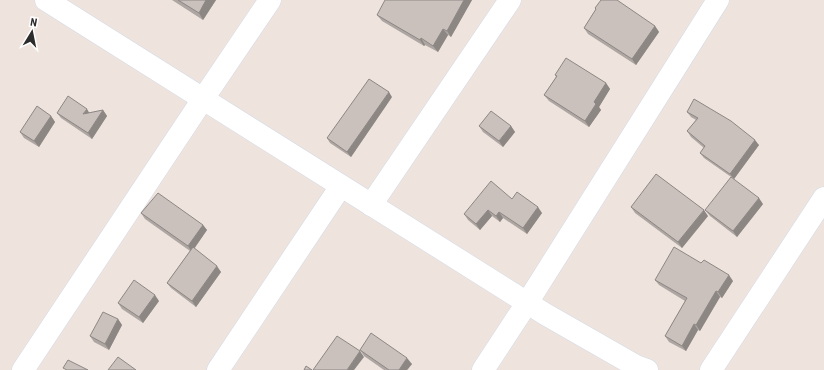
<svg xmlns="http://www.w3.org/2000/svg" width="824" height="370" font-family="'Roboto Condensed',sans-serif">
<rect width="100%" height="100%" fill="#efe4dd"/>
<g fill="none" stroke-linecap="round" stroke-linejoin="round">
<defs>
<g id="minor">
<path d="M 46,0 L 545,314 L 636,366 L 647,370"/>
<path d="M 371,205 L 510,0"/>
<path d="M 23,370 L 203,99 L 270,0"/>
<path d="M 218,370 L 341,186"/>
<path d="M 483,370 L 527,303 L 718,0"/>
<path d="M 711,370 L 824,198"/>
</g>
</defs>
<use href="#minor" stroke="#d2dae6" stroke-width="23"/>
<use href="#minor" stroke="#fff" stroke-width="22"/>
</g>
<g fill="#aea6a2">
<path d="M 172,0 L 216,0 L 203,20 Z"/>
<path d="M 472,0 L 451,37 L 448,35 L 438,52 L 425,45 L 424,46 L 382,21 L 377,15 Z"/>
<path d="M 595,8 L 655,26 L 659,32 L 636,65 L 588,34 L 584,28 L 596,9 Z"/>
<path d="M 555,75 L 606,83 L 610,89 L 599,107 L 601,110 L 589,127 L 549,101 L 544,95 L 556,77 Z"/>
<path d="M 392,97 L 351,157 L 330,143 L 327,138 Z"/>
<path d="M 103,110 L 107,116 L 92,139 L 61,118 L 57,113 L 89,113 Z"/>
<path d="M 687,112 L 759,145 L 734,179 L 704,158 L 700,153 L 704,148 L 691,137 L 687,131 L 696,120 L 691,117 Z"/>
<path d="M 51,116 L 55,122 L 39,147 L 24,138 L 20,132 Z"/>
<path d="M 479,126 L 511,126 L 515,132 L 503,147 L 483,132 Z"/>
<path d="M 512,199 L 542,213 L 527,234 L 503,218 L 500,222 L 492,216 L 480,230 L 468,220 L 464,214 Z"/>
<path d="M 763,204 L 737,237 L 710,216 L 705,210 Z"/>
<path d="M 631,207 L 708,216 L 682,248 L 635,213 Z"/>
<path d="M 141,213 L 203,225 L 207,230 L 194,248 L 221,272 L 196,307 L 171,288 L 167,283 L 190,251 L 145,219 Z"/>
<path d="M 655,280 L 733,281 L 722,298 L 720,297 L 700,331 L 698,330 L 686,351 L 669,342 L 665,336 L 685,301 L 659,285 Z"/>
<path d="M 159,301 L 143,323 L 122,309 L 118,303 Z"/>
<path d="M 118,319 L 122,325 L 109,350 L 94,342 L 90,336 Z"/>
<path d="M 360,350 L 412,364 L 407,370 L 384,370 L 364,356 Z"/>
</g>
<g fill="#8d8784">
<path d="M 206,0 L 216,0 L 203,20 L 199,13 Z"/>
<path d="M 464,0 L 472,0 L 451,37 L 447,31 Z"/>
<path d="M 655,26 L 659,32 L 636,65 L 632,59 Z"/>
<path d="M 443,29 L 448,35 L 438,52 L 433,46 Z"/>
<path d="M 421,38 L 425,45 L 424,46 L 420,40 Z"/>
<path d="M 606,83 L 610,89 L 599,107 L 601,110 L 589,127 L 585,121 L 594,102 Z"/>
<path d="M 389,92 L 392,97 L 351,157 L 347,152 Z"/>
<path d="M 87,109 L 90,114 L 83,114 Z"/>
<path d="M 103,110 L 107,116 L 92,139 L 88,133 Z"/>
<path d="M 51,116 L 55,122 L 39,147 L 34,141 Z"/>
<path d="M 511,126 L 515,132 L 503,147 L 499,141 Z"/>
<path d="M 755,140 L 759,145 L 734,179 L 730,174 Z"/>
<path d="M 759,198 L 763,204 L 737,237 L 733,231 Z"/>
<path d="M 538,207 L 542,213 L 527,234 L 523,228 Z"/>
<path d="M 488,210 L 492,216 L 480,230 L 476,224 Z"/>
<path d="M 704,210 L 708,216 L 682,248 L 678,242 Z"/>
<path d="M 499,212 L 503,218 L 500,222 L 496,216 Z"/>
<path d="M 203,225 L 207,230 L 192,252 L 188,246 Z"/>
<path d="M 217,266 L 221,272 L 196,307 L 192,301 Z"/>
<path d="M 729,275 L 733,281 L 722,298 L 718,292 Z"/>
<path d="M 716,291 L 720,297 L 700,331 L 696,325 Z"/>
<path d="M 155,295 L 159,301 L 143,323 L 139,317 Z"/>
<path d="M 118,319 L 122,325 L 109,350 L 105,344 Z"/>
<path d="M 694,324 L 698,330 L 686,351 L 682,346 Z"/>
<path d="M 360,351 L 364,357 L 354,370 L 347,370 Z"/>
<path d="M 407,358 L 412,364 L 407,370 L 399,370 Z"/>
</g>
<g fill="#cac1bc" stroke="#8d8784">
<path d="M 178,0 L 206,0 L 199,13 Z"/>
<path d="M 385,0 L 464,0 L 447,31 L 443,29 L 433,46 L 421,38 L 420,40 L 377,15 Z"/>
<path d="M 601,0 L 617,0 L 655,26 L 632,59 L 584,28 L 596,9 L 595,8 Z"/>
<path d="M 566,58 L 606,83 L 594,102 L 596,104 L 585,121 L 544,95 L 557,76 L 555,75 Z"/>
<path d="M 369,79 L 389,92 L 347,152 L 327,138 Z"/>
<path d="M 68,96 L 87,109 L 83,114 L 103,110 L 88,133 L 57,113 Z"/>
<path d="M 694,99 L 731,121 L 755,140 L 730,174 L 700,153 L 705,146 L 687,131 L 698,118 L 687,112 Z"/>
<path d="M 37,106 L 51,116 L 34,141 L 20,132 Z"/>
<path d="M 491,111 L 511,126 L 499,141 L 479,126 Z"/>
<path d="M 656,174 L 704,210 L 678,242 L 631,207 Z"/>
<path d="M 731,177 L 759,198 L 733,231 L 705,210 Z"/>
<path d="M 491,181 L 512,199 L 517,192 L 538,207 L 523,228 L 499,212 L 496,216 L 488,210 L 476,224 L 464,214 Z"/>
<path d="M 158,193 L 203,225 L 188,246 L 141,213 Z"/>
<path d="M 193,247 L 217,266 L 192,301 L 167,283 Z"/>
<path d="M 674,247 L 701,263 L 704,260 L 729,275 L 718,292 L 716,291 L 696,325 L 694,324 L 682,346 L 665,336 L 687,298 L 655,280 Z"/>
<path d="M 134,280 L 155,295 L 139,317 L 118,303 Z"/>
<path d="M 103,312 L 118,319 L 105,344 L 90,336 Z"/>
<path d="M 371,333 L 407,358 L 399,370 L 389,370 L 360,350 Z"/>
<path d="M 337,336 L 360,351 L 347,370 L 313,370 Z"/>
<path d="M 118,357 L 136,370 L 108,370 Z"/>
<path d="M 68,360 L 88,370 L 67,370 L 63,368 Z"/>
<path d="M 306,366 L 312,370 L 304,370 Z"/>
</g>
<g transform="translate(32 32) rotate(10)" stroke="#ffffff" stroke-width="3" paint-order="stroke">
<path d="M0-3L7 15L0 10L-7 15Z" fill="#2c2c2c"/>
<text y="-6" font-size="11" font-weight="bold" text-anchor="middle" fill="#2c2c2c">N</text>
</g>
</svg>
